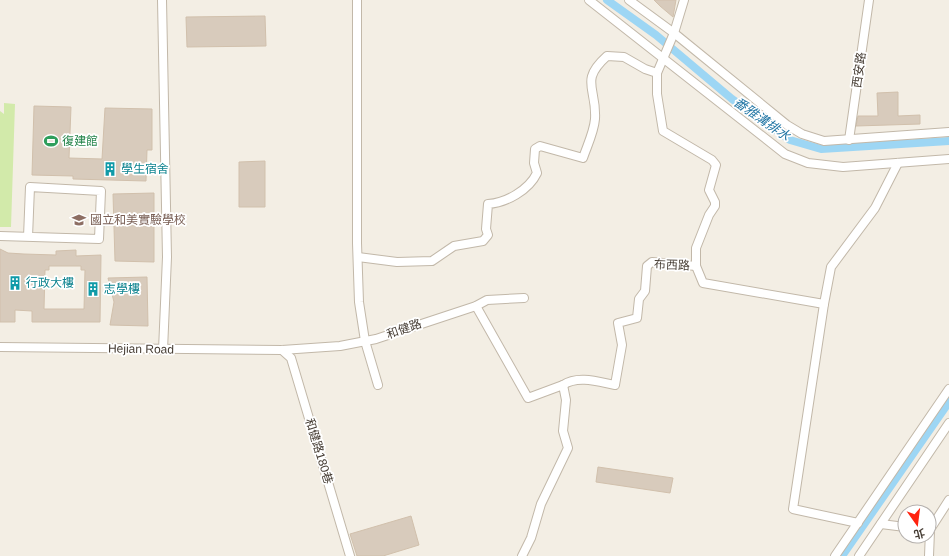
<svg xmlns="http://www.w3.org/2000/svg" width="949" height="556" font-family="Arial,'Noto Sans TC',sans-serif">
<rect width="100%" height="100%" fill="#f3eee4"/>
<path fill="#d2eaaa" d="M 4,103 L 15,104 L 11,227 L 0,227 L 0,111 L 4,114 Z"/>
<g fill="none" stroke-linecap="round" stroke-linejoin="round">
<g stroke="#9dd6f4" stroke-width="8">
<path d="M 607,0 L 656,35 L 732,99 L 790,140 L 821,149 L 949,141"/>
<path d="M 842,556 L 949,402"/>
</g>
</g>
<g fill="#d8cbbc" stroke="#d1c0ac" fill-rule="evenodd">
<path d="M 654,0 L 676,0 L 673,17 L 660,6 Z"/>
<path d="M 265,16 L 266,46 L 187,47 L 186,17 Z"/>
<path d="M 898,92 L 898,116 L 920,115 L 920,124 L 856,126 L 858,116 L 878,116 L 877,93 Z"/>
<path d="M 34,106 L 71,107 L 69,158 L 102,159 L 105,108 L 152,109 L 152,150 L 147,150 L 146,181 L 73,179 L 73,176 L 32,175 Z"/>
<path d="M 265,161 L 265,207 L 239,207 L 239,162 Z"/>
<path d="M 154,193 L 154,262 L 115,261 L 113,194 Z"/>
<path d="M 0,249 L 8,253 L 24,254 L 56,255 L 56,251 L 76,250 L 76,256 L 101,255 L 100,322 L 32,322 L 32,311 L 15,310 L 15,322 L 0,322 ZM 49,266 L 81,266 L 81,270 L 85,270 L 84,309 L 44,309 L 45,270 L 49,270 Z"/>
<path d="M 147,277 L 148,326 L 110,325 L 114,302 L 108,278 Z"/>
<path d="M 598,467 L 673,478 L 670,493 L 596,482 Z"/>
<path d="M 411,516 L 419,545 L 383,556 L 357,556 L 350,534 Z"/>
</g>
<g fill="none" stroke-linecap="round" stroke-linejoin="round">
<defs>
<g id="minor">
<path d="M 162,0 L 167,257 L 163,350"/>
<path d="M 357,0 L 357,243 L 359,302 L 365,341 L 378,385"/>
<path d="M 589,0 L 785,154 L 808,163 L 843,167 L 949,159"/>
<path d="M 629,0 L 674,33 L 787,125 L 802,134 L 824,141 L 949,132"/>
<path d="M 684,0 L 674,33 L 657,73 L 657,94 L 663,131 L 712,160 L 716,165 L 709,190 L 715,202 L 715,206 L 709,215 L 696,248 L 696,266 L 703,283 L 824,304"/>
<path d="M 849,140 L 869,0"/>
<path d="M 0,236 L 99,239 L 101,191 L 30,187 L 28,237"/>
<path d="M 358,257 L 397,262 L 432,261 L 454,246 L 483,241 L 488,235 L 486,229 L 488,204 C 506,203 529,190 537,173 L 534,163 L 535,149 L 540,146 L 583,158 C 587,146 594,132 595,119 C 597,88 579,81 607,56 L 624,57 L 645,69 L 657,73"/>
<path d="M 476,306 L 528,398 L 563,385 L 566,400 L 563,431 L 568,448 L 541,504 L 531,538 L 522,556"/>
<path d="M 0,347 L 282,350 L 340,346 L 376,339 L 476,306 L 487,300 L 524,298"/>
<path d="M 282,350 L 291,358 L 350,556"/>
<path d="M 563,385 C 578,375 599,382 615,385 L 622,345 L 618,323 L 637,318 L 639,299 L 645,291 L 647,266 L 652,262 L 696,266"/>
<path d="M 858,523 L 793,509 L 824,304 L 831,267 L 875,208 L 898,163"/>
<path d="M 881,524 L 905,527"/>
<path d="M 929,531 L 949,500"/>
<path d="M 835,556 L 949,389"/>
<path d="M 859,556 L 949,423"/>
<path d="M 929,556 L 930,531"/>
</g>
</defs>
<use href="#minor" stroke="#c2b8a9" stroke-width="10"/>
<use href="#minor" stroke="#fff" stroke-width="8"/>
</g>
<defs>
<symbol id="stadium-bare" viewBox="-9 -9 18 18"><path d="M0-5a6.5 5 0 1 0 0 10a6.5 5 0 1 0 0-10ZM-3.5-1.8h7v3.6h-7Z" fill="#2e9e5b" stroke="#fff" stroke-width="2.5" paint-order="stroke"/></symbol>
<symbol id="building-bare" viewBox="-9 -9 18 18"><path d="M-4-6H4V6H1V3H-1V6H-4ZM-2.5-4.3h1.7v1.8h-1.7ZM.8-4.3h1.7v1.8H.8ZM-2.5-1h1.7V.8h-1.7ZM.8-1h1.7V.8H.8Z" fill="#0f9aa8" stroke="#fff" stroke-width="2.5" paint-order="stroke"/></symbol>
<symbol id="school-bare" viewBox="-9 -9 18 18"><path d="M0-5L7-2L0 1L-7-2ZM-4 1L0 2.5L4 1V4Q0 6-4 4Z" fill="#8d6e63" stroke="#fff" stroke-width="2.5" paint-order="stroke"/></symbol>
</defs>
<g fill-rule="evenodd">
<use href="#stadium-bare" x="41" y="131" width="20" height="20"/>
<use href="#building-bare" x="100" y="159" width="20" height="20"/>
<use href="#school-bare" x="69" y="210" width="20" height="20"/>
<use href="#building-bare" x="5" y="273" width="20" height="20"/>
<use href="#building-bare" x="83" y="279" width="20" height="20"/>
</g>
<g text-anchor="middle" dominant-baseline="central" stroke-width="3.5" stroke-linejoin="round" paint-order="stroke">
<g font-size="12" fill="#463d34" stroke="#fff">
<text transform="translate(859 70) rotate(-82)">西安路</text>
<text transform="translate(672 265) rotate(2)">布西路</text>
<text transform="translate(404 329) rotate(-19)">和健路</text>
<text transform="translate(141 349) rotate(1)">Hejian Road</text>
<text transform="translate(319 451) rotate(73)">和健路180巷</text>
</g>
<g font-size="12" fill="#27864d" stroke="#fff" text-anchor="start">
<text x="62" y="141">復建館</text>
</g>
<g font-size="12" fill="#0d838f" stroke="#fff" text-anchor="start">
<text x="121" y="169">學生宿舍</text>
<text x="26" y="283">行政大樓</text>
<text x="104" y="289">志學樓</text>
</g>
<g font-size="12" fill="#785e54" stroke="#fff" text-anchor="start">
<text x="90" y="220">國立和美實驗學校</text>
</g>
<g font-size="13" font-style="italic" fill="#2578a6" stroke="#fff">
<text transform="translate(762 119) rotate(35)">番雅溝排水</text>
</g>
</g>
<g transform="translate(917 524) rotate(166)"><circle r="19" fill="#ffffff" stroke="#b5b1ae"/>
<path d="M0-3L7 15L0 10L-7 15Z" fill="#ff230f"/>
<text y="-6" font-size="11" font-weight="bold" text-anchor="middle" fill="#463d34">北</text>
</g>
</svg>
